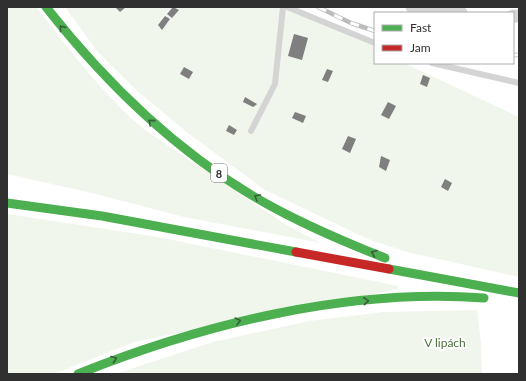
<svg xmlns="http://www.w3.org/2000/svg" width="526" height="381" font-family="Lato,sans-serif">
<rect width="100%" height="100%" fill="#fff"/>
<g fill="#f0f6ec">
<path d="M 7,7 L 36,7 C 71,51 102,94 145,130 L 288,226 L 321,243 L 184,217 L 92,193 L 7,174 Z"/>
<path d="M 65,7 L 296,7 L 348,32 L 375,41 L 375,63 L 404,63 L 519,117 L 519,277 L 407,252 L 368,239 L 265,190 L 189,134 L 136,90 L 97,51 Z"/>
<path d="M 7,214 L 158,237 L 398,286 L 398,289 L 134,342 L 54,374 L 7,374 Z"/>
<path d="M 477,310 L 481,344 L 482,374 L 115,374 L 213,342 L 309,321 L 384,312 Z"/>
</g>
<g fill="#7f7f7f">
<path d="M 115,7 L 126,7 L 120,12 Z"/>
<path d="M 173,7 L 179,10 L 172,18 L 167,14 Z"/>
<path d="M 165,16 L 170,19 L 162,30 L 158,25 Z"/>
<path d="M 294,34 L 308,38 L 302,60 L 288,56 Z"/>
<path d="M 184,67 L 193,72 L 189,79 L 180,74 Z"/>
<path d="M 327,69 L 333,71 L 328,82 L 322,80 Z"/>
<path d="M 423,75 L 430,78 L 427,87 L 420,84 Z"/>
<path d="M 245,97 L 257,104 L 256,105 L 253,107 L 243,102 Z"/>
<path d="M 388,102 L 396,106 L 389,119 L 381,115 Z"/>
<path d="M 295,112 L 306,116 L 303,123 L 292,118 Z"/>
<path d="M 229,125 L 237,130 L 234,135 L 226,131 Z"/>
<path d="M 348,136 L 356,139 L 350,153 L 342,149 Z"/>
<path d="M 381,156 L 390,160 L 386,171 L 379,167 Z"/>
<path d="M 445,179 L 452,183 L 448,191 L 441,187 Z"/>
</g>
<g fill="none" stroke-linecap="round" stroke-linejoin="round">
<g stroke="#d4d4d4" stroke-width="6">
<path d="M 287,7 L 375,43"/>
<path d="M 432,63 L 519,83"/>
<path d="M 251,131 L 275,84 L 283,7"/>
</g>
<g stroke="#d4d4d4" stroke-width="13">
<path d="M 412,7 L 461,13"/>
<path d="M 513,16 L 519,16"/>
</g>
<g stroke="#4caf50" stroke-width="9">
<path d="M 46,7 C 105,82 171,147 253,196 C 295,221 340,240 385,258"/>
<path d="M 7,203 L 102,216 L 296,252"/>
<path d="M 389,269 L 519,293"/>
<path d="M 78,374 C 203,324 348,288 484,298"/>
</g>
<path stroke="#c62828" stroke-width="9" d="M 296,252 L 389,269"/>
<defs>
<g id="rail">
<path d="M 318,7 L 351,23 L 375,31"/>
<path d="M 513,55 L 519,55"/>
</g>
</defs>
<use href="#rail" stroke="#bcbcbc" stroke-width="4.5"/>
<use href="#rail" stroke="#fff" stroke-width="3" stroke-dasharray="9" stroke-linecap="butt"/>
</g>
<defs><path id="oneway-chevron" d="M-2-3.5L2.5 0L-2 3.5" fill="none" stroke-width="1.6" stroke-linecap="round" stroke-linejoin="round"/></defs>
<g stroke="#3a5c3b">
<use href="#oneway-chevron" transform="translate(62 28) rotate(-128)"/>
<use href="#oneway-chevron" transform="translate(151 122) rotate(-139)"/>
<use href="#oneway-chevron" transform="translate(257 197) rotate(-150)"/>
<use href="#oneway-chevron" transform="translate(374 253) rotate(-158)"/>
<use href="#oneway-chevron" transform="translate(366 301) rotate(-4)"/>
<use href="#oneway-chevron" transform="translate(238 321) rotate(-14)"/>
<use href="#oneway-chevron" transform="translate(114 359) rotate(-21)"/>
</g>
<g text-anchor="middle" dominant-baseline="central" stroke-width="4" stroke-linejoin="round" paint-order="stroke">
<rect fill="#fff" stroke="#6e6e6e" stroke-width="1" x="211" y="164" width="16" height="18" rx="3"/>
<g font-size="11" font-weight="bold" fill="#303030">
<text x="219" y="173">8</text>
</g>
<g font-size="12" fill="#4b6f3a" stroke="#fff">
<text x="445" y="342">V lipách</text>
</g>
</g>
<rect width="526" height="381" fill="none" stroke="#303030" stroke-width="16"/>
<rect x="374" y="12" width="140" height="52" fill="#ffffff" stroke="#acacac"/>
<rect x="382" y="25" width="20" height="6" fill="#4caf50" stroke="#acacac"/>
<text x="410" y="32" font-size="12" fill="#303030">Fast</text>
<rect x="382" y="45" width="20" height="6" fill="#c62828" stroke="#acacac"/>
<text x="410" y="52" font-size="12" fill="#303030">Jam</text>
</svg>
